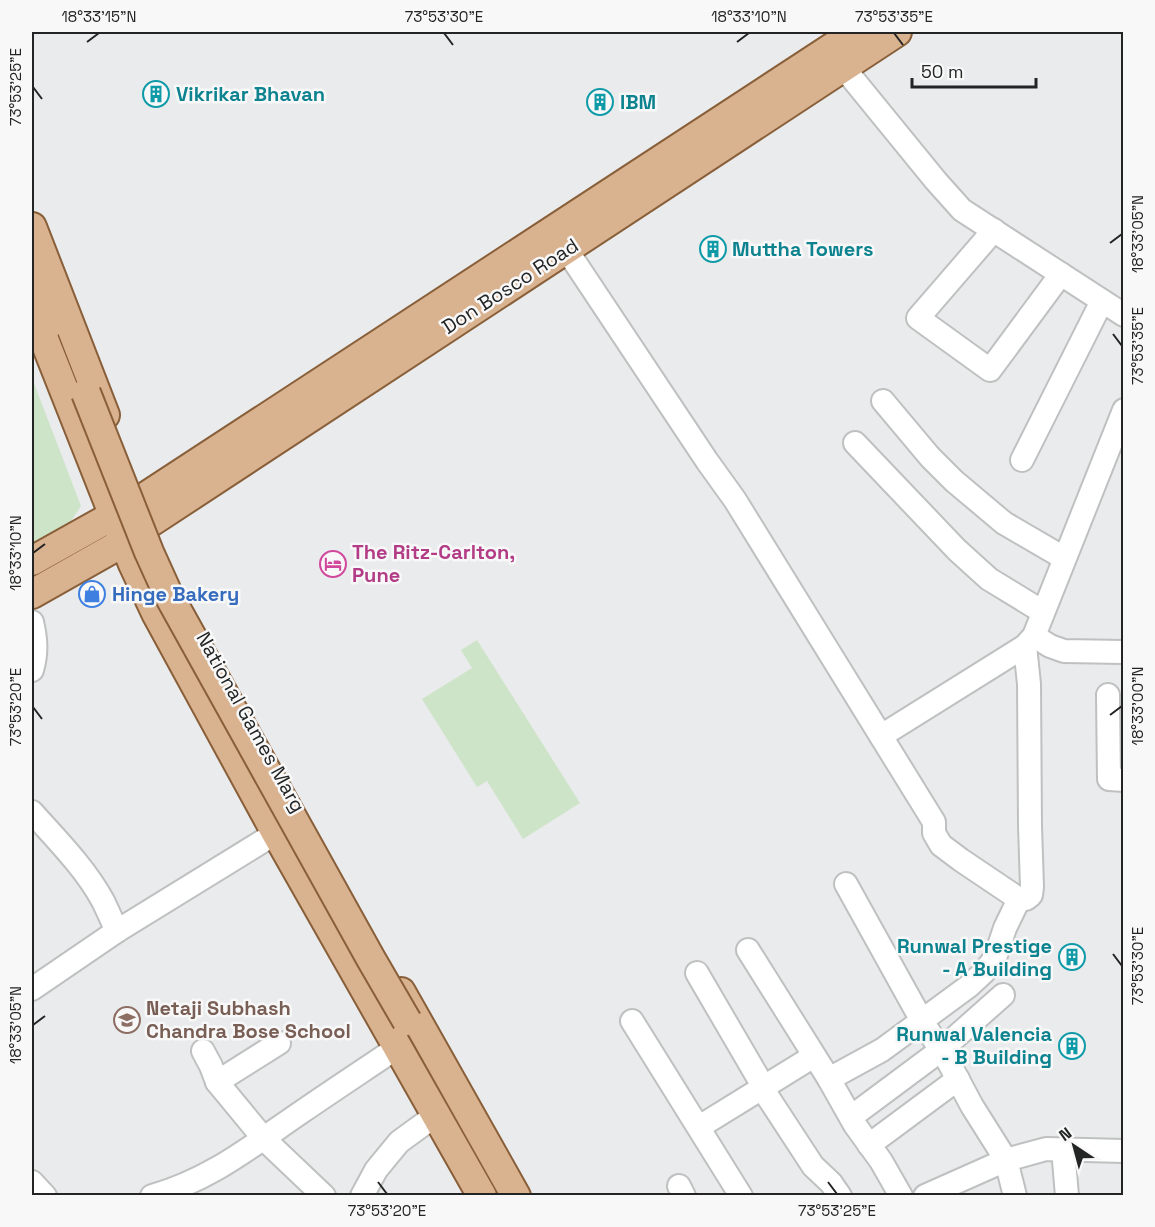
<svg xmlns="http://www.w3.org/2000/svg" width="1155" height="1227" font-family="'Space Grotesk',sans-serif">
<rect width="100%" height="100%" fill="#eaebec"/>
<g fill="#cee4c8">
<path d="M 32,378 L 81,506 L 69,524 L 32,551 Z"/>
<path d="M 477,640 L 580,803 L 523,839 L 487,781 L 477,787 L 422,699 L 472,668 L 461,650 Z"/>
</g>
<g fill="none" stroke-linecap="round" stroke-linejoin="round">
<defs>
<g id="minor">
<path d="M 843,67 L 936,181 L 962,210 L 1124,315"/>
<path d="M 994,230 L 918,318 L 990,370 L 1061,274"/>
<path d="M 566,249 L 707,461 L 735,500 L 934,822 L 934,833 L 941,845 L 961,860 L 1019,899 L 1026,899 L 1031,895 L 1032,887 L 1030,826 L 1029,684 L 1025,646"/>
<path d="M 883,401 L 930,457 L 954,481 L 1004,523 L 1064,558"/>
<path d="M 855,443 L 957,550 L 989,579 L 1043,612"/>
<path d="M 1022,460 L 1102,301"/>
<path d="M 32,622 C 36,639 37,653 32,670"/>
<path d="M 1034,636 L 1050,646 L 1064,651 L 1124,652"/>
<path d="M 1108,695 L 1109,779 L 1124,780"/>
<path d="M 881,736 L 1025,646 L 1034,636 L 1124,410"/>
<path d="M 32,812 C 57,840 85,868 103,901 C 108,911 112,921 117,931"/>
<path d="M 846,884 L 922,1021 L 948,1061 L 972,1106 L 1006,1160 L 1015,1196"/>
<path d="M 748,950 L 829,1079 L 855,1125 L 881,1161 L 901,1196"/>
<path d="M 697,973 L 760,1081 L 762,1088 L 813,1166 L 831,1183 L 840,1196"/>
<path d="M 32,989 L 117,931 L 276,833"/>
<path d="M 632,1021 L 741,1196"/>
<path d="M 203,1051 L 211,1066 L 217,1082 L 264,1139 L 324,1196"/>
<path d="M 829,1079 L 882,1050 L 969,986 L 984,972 L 995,958 L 1005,928 L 1019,899"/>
<path d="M 217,1082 L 279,1043"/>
<path d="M 851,1117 L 941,1050 L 1003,995"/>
<path d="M 699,1127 L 814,1056"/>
<path d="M 869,1145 L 958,1079"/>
<path d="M 1063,1149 L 1067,1196"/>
<path d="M 32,1182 L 45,1196"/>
<path d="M 679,1186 L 684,1196"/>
<path d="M 152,1196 C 211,1180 254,1144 303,1111 C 335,1089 367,1068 398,1047"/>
<path d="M 362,1196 L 376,1170 L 399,1142 L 436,1115"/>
<path d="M 925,1196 L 1006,1160 L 1046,1149 L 1124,1151"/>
</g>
<g id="major">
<path d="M 32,227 L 105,415"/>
<path d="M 32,283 L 48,325"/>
<path d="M 32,309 L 133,564 L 156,613 L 276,833 L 482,1196"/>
<path d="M 32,561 L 139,501 L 856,32"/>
<path d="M 32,594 L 124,542 L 148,524 L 897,32"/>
<path d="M 401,992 L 516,1196"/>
</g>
</defs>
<use href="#minor" stroke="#bfc0c0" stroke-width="26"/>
<use href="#major" stroke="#885f39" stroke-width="32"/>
<use href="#minor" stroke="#fff" stroke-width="22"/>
<use href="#major" stroke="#d9b28f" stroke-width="28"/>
<defs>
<path id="major-bridge" d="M 86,393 L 149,552 L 168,594 L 371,959 L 407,1021"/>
</defs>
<use href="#major-bridge" stroke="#885f39" stroke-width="32" stroke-linecap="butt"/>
<use href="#major-bridge" stroke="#d9b28f" stroke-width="28"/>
</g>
<path fill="none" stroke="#232424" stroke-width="2" d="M 444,33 L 453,45M 894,33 L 903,45M 87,42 L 99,33M 737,42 L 749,33M 33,87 L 42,99M 1110,243 L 1122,234M 1113,334 L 1122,346M 33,553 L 45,544M 33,707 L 42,719M 1110,715 L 1122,706M 1113,954 L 1122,966M 33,1025 L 45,1016M 378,1182 L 387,1194M 828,1182 L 837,1194"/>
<defs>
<symbol id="building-ring" viewBox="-11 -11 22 22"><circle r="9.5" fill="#f8f8f9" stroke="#0f9aa8" stroke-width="1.5"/><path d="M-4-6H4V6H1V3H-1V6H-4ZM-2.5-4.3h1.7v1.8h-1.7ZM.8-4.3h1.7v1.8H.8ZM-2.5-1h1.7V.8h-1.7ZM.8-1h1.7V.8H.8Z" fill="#0f9aa8"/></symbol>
<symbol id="hotel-ring" viewBox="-11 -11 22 22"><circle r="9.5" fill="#f8f8f9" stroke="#d1479c" stroke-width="1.5"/><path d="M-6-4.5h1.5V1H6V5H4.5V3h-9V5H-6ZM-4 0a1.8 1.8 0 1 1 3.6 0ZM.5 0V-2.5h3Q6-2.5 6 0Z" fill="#d1479c"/></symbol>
<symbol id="shop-ring" viewBox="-11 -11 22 22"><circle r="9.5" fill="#f8f8f9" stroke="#3f7fe0" stroke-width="1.5"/><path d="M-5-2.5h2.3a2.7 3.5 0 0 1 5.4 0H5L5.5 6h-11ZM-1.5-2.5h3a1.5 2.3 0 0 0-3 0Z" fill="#3f7fe0"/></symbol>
<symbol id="school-ring" viewBox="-11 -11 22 22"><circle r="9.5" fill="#f8f8f9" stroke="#8d6e63" stroke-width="1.5"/><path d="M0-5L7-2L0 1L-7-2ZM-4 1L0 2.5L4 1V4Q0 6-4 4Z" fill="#8d6e63"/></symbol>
</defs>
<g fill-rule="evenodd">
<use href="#building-ring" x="141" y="79" width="30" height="30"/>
<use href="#building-ring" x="585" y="87" width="30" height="30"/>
<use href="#building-ring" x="698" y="234" width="30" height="30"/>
<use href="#hotel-ring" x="318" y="549" width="30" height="30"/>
<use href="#shop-ring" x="77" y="579" width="30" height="30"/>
<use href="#building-ring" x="1057" y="942" width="30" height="30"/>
<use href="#school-ring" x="112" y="1005" width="30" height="30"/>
<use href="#building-ring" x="1057" y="1031" width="30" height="30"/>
</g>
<g text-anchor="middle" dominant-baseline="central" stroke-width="5" stroke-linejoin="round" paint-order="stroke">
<g font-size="20" font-weight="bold" fill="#0d838f" stroke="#f8f8f9" text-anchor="start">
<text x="176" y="94">Vikrikar Bhavan</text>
<text x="620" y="102">IBM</text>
<text x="732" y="249">Muttha Towers</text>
<text x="1052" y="946" text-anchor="end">Runwal Prestige<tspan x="1052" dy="23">- A Building</tspan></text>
<text x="1052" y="1034" text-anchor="end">Runwal Valencia<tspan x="1052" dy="23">- B Building</tspan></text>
</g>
<g font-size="20" fill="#232424" stroke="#f8f8f9">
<text transform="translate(510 286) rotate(-33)">Don Bosco Road</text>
<text transform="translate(251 722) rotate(61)">National Games Marg</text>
</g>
<g font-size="20" font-weight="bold" fill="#b23c85" stroke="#f8f8f9" text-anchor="start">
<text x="352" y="552">The Ritz-Carlton,<tspan x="352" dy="23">Pune</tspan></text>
</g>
<g font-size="20" font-weight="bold" fill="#366cbe" stroke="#f8f8f9" text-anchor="start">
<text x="112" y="594">Hinge Bakery</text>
</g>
<g font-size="20" font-weight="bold" fill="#785e54" stroke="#f8f8f9" text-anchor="start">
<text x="146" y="1008">Netaji Subhash<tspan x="146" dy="23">Chandra Bose School</tspan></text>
</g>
</g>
<rect width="1155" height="1227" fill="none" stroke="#f8f8f9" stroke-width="66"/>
<g transform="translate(1074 1146) rotate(324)" stroke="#f8f8f9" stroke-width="4.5" paint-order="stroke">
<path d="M0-4.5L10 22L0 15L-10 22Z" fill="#232424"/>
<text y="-9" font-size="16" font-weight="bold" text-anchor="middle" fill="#232424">N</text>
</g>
<path d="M912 78v9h124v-9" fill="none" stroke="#232424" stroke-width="3"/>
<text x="921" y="78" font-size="18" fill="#232424" stroke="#f8f8f9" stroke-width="4.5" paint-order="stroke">50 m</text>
<rect x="33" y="33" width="1089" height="1161" fill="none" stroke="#232424" stroke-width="2"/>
<g font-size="15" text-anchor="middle" fill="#232424">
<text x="99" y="22">18°33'15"N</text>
<text x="444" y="22">73°53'30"E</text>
<text x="749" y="22">18°33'10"N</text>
<text x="894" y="22">73°53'35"E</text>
<text transform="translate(16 87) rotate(-90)" y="5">73°53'25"E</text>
<text transform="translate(1138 234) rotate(-90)" y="5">18°33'05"N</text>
<text transform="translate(1138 346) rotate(-90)" y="5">73°53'35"E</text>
<text transform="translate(16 553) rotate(-90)" y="5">18°33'10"N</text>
<text transform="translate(1138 706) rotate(-90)" y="5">18°33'00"N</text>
<text transform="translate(16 707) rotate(-90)" y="5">73°53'20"E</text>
<text transform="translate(1138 966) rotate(-90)" y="5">73°53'30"E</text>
<text transform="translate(16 1025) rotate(-90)" y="5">18°33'05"N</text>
<text x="387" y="1216">73°53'20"E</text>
<text x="837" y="1216">73°53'25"E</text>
</g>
</svg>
